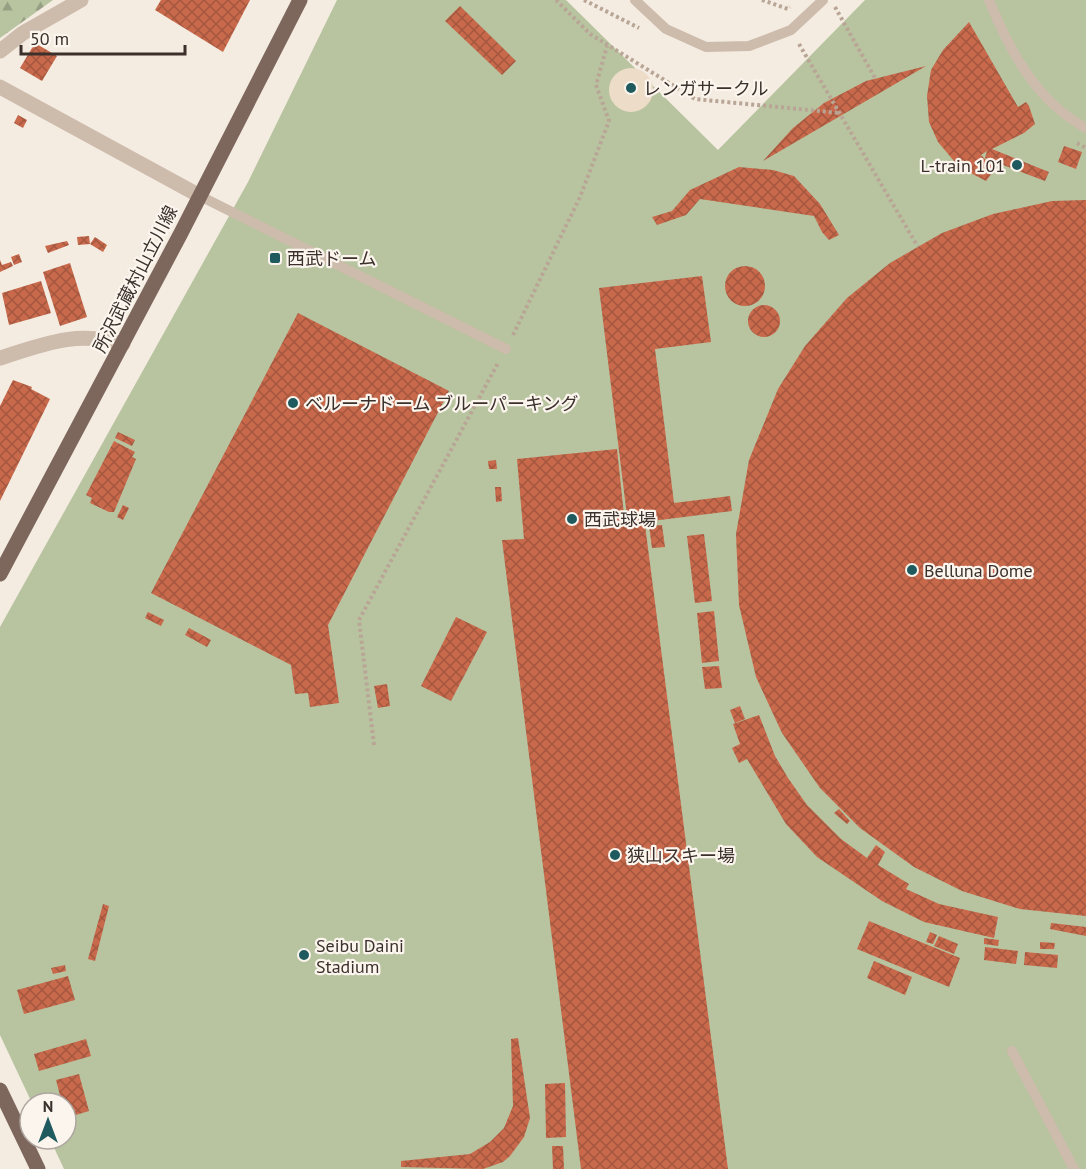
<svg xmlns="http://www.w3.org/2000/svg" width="1086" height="1169" font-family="'PT Sans','Noto Sans JP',sans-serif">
<defs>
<pattern id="forest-firs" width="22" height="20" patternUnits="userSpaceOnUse" patternTransform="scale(1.5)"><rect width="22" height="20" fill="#b8c4a0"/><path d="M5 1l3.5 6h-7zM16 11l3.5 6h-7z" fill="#97a083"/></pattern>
<pattern id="building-cross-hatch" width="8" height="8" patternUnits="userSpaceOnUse" patternTransform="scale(1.5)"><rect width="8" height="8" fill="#c8694b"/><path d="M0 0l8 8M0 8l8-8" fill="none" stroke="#a4573f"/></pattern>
</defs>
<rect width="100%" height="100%" fill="#f4ebe1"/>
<path fill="url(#forest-firs)" d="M 0,0 L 53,0 L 0,38 Z"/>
<path fill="#b8c4a0" d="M 337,0 L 566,0 L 718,150 L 865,0 L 1086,0 L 1086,1169 L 64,1169 L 50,1139 L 66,1139 L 66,1103 L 32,1103 L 0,1035 L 0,627 L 248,182 Z"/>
<circle fill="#ecdcc8" cx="631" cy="90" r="22"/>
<g fill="url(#building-cross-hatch)">
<path d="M 161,0 L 250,0 L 223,52 L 155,10 Z"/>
<path d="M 460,6 L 516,61 L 502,75 L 445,21 Z"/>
<path d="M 969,22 L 1018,107 L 1026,102 L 1029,106 L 1035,124 L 1024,133 L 992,149 L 1049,172 L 1045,181 L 985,158 L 987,151 L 981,155 L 995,169 L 986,181 L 959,167 L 938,142 L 929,122 L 927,96 L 931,70 L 943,50 Z"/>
<path d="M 35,43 L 57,56 L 42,81 L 20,68 Z"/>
<path d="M 926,66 L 763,161 L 793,128 L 824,103 L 866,81 Z"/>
<path d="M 18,115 L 27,120 L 23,128 L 14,123 Z"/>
<path d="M 1064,146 L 1082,152 L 1076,169 L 1058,162 Z"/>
<path d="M 739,167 L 773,170 L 794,176 L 820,204 L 839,235 L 829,240 L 822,232 L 814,216 L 700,199 L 686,215 L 657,225 L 652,217 L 672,211 L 690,190 Z"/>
<path d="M 1086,200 L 1086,916 L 1020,909 L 962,891 L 914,867 L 860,828 L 820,788 L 782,733 L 756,677 L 739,605 L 736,534 L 749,460 L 778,389 L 805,346 L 847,298 L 890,263 L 942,233 L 993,214 L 1052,201 Z"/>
<path d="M 89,236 L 90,244 L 78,245 L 77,237 Z"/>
<path d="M 95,237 L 107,245 L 103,252 L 90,244 Z"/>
<path d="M 67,241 L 69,245 L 48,253 L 45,246 Z"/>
<path d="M 19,254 L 22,262 L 14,265 L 11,257 Z"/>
<path d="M 0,260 L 2,265 L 11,262 L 13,266 L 0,272 Z"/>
<path d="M 70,263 L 87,317 L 60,326 L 43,272 Z"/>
<circle cx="745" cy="286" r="20"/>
<path d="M 702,276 L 711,342 L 655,349 L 674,503 L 730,496 L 732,511 L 628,524 L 599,288 Z"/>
<path d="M 41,281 L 51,313 L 9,325 L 2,293 Z"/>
<circle cx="764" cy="321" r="16"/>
<path d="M 298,313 L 449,391 L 328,625 L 339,703 L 310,707 L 308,693 L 295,694 L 291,665 L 151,593 Z"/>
<path d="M 13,380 L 32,387 L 31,389 L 50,399 L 0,501 L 0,406 Z"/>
<path d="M 118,432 L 135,440 L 132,446 L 115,438 Z"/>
<path d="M 114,441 L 135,452 L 132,457 L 136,459 L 114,512 L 109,512 L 90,503 L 92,498 L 86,495 Z"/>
<path d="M 617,449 L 625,524 L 645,525 L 728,1169 L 581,1169 L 502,540 L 524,539 L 517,459 Z"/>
<path d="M 496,460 L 497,469 L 489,469 L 488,461 Z"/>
<path d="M 495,487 L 501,487 L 502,501 L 496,502 Z"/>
<path d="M 123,505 L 129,508 L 123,520 L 117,517 Z"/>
<path d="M 662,525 L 665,547 L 652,548 L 649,526 Z"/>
<path d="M 704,534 L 712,601 L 695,603 L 687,536 Z"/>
<path d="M 714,611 L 719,661 L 702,663 L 697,613 Z"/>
<path d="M 148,612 L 164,620 L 161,626 L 145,618 Z"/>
<path d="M 456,617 L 487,632 L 451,701 L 421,686 Z"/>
<path d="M 189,628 L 211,640 L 207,647 L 185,635 Z"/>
<path d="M 719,666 L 722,688 L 705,689 L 702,667 Z"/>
<path d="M 387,684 L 390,706 L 378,708 L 374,686 Z"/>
<path d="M 740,706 L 745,719 L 735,723 L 730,710 Z"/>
<path d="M 759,715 L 775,756 L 788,778 L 807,805 L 841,839 L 867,858 L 876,845 L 885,852 L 878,865 L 909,884 L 906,889 L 939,904 L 998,917 L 994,938 L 924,922 L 882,901 L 817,857 L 786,824 L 747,759 L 739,763 L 732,748 L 740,744 L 733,724 Z"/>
<path d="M 839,809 L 850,821 L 847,824 L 834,813 Z"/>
<path d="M 103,904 L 109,906 L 95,961 L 88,959 Z"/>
<path d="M 869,921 L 960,958 L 949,987 L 857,949 Z"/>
<path d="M 1051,923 L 1086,927 L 1086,936 L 1050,929 Z"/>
<path d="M 930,932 L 937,935 L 933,944 L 926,942 Z"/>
<path d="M 939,936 L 958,944 L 954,954 L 934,946 Z"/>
<path d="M 984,938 L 999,940 L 998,946 L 984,944 Z"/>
<path d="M 1040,942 L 1055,943 L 1054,949 L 1040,949 Z"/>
<path d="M 985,947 L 1018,951 L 1016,964 L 984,960 Z"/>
<path d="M 1025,952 L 1058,955 L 1057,968 L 1024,965 Z"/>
<path d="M 874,961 L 912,977 L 905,995 L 867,978 Z"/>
<path d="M 65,965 L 66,971 L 53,974 L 51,968 Z"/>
<path d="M 68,976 L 75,1000 L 24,1014 L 17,990 Z"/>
<path d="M 518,1038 L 530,1118 L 524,1137 L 510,1156 L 503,1162 L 483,1169 L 401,1167 L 401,1161 L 470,1154 L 490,1142 L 504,1128 L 513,1106 L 511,1039 Z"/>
<path d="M 86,1039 L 91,1056 L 39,1071 L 34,1054 Z"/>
<path d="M 79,1074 L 89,1111 L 66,1118 L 66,1103 L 62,1103 L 56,1080 Z"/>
<path d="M 565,1083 L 566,1137 L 546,1138 L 545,1084 Z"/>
<path d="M 552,1146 L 563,1146 L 564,1169 L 553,1169 Z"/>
</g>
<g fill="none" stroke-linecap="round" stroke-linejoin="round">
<g stroke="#b9a596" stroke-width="4" stroke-dasharray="3 3" stroke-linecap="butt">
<path d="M 556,0 L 590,34 L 695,99 L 840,113"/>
<path d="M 584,0 L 639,28"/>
<path d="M 762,0 L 788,9 L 790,7"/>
<path d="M 835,7 L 875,78"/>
<path d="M 799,44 L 918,247"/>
<path d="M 1077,143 L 1086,148"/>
<path d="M 513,335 L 580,197 L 609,121 L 596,85 L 607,46"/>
<path d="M 374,745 L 359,620 L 498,363"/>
</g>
<g stroke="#cdbbac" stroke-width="10">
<path d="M 635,0 L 666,29 L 706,47 L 749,46 L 791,30 L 823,0"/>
<path d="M 989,0 C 1009,50 1037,102 1086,128"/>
<path d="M 200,196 L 506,349"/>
<path d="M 1012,1051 L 1074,1169"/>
</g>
<g stroke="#cdbbac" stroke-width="15">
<path d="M 0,51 L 23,33 L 81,0"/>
<path d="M 0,87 L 200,196"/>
<path d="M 0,358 C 44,344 77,330 123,344"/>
</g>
<g stroke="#7d675c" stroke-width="15">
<path d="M 0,574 L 181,233 L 300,0"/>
<path d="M 0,1090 L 38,1169"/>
</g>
</g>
<g fill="#1f5a5e" stroke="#fbf5ee" stroke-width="2">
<circle cx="631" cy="88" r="6"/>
<circle cx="1017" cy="165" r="6"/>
<rect x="269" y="252" width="12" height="12" rx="3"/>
<circle cx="293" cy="403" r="6"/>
<circle cx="572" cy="519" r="6"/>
<circle cx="912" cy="570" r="6"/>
<circle cx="615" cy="855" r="6"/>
<circle cx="304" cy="955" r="6"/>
</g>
<g text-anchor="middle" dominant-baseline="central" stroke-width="4.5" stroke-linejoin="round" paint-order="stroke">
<g font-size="18" fill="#3b302b" stroke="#fbf5ee" text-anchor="start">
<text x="643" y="88">レンガサークル</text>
<text x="1005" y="165" text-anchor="end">L-train 101</text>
<text x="287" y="258">西武ドーム</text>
<text x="305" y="403">ベルーナドーム ブルーパーキング</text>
<text x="584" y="519">西武球場</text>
<text x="924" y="570">Belluna Dome</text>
<text x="627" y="855">狭山スキー場</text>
<text x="316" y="945">Seibu Daini<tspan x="316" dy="21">Stadium</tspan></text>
</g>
<g font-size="18" fill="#3b302b" stroke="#fbf5ee">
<text transform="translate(135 279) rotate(-63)">所沢武蔵村山立川線</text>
</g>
</g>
<g transform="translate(48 1121)"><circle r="28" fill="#fbf5ee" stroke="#aea6a0" stroke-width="1.5"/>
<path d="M0-4.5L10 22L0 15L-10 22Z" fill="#1f5a5e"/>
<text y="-9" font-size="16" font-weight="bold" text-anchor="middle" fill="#3b302b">N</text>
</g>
<path d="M21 45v9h164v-9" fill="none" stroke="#3b302b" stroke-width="3"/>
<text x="30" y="45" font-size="18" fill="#3b302b" stroke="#fbf5ee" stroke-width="4.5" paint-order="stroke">50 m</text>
</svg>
